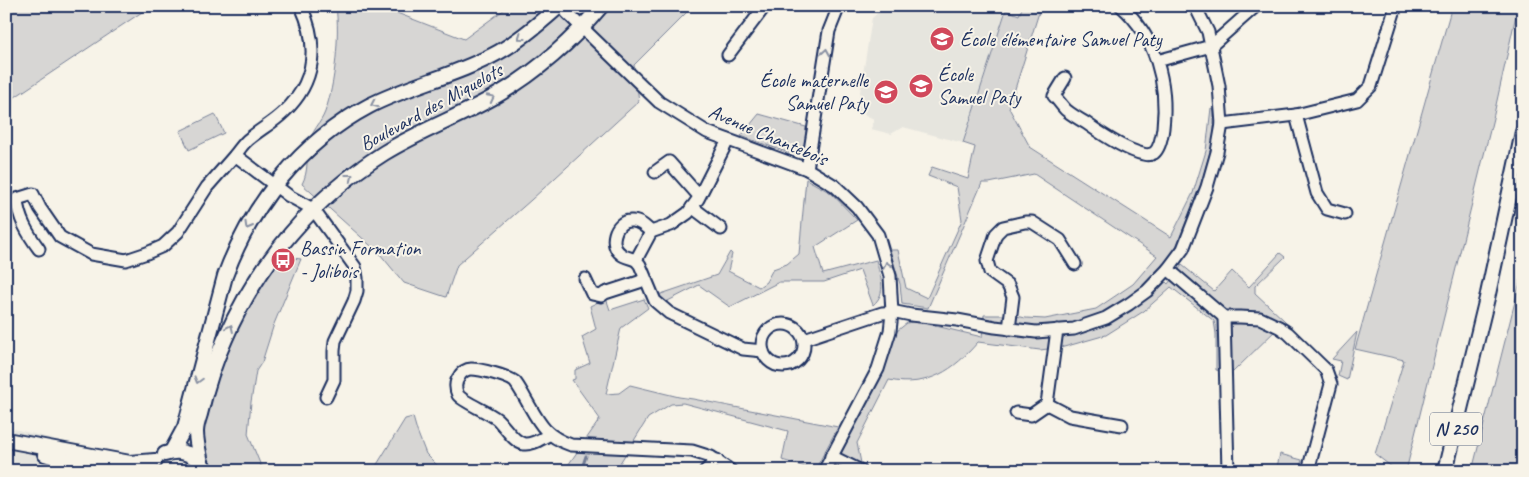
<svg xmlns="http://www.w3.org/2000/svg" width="1529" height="477" font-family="Caveat,sans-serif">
<rect width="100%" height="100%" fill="#f7f3e8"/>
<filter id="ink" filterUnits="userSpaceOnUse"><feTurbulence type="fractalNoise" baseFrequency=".02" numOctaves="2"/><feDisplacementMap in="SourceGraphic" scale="10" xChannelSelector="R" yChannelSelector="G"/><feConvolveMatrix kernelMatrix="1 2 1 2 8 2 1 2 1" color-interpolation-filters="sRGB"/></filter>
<g filter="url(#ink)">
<g fill="#e6e5de">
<path d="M 885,6 L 1003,6 L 1006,8 L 963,143 L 903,127 L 891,134 L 871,129 L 874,119 L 857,111 L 872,18 Z"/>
<path d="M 6,427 L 178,471 L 6,471 Z"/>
</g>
<g fill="#d7d6d4" stroke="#798299">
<path d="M 6,6 L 151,6 L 6,103 Z"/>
<path d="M 336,6 L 384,6 L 384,8 L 464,39 L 509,6 L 693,6 L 634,65 L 639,101 L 531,200 L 457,265 L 446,297 L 404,283 L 380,254 L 302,184 C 309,171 306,157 309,143 C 311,132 321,123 325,112 C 335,85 340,35 336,6 Z"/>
<path d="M 1023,6 L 1041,6 L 1009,108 L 1030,147 L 1171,237 L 1193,193 L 1206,151 L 1211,108 L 1214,110 L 1214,138 L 1200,187 L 1174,252 L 1161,277 L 1168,284 L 1182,265 L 1214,291 L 1232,271 L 1249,287 L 1280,253 L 1285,257 L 1255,286 L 1255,293 L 1285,321 L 1232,373 L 1216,370 L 1216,334 L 1214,321 L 1171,287 L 1144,311 L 1106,335 L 1064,347 L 1040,350 L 978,342 C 954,370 928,388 889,380 L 857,443 L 861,463 L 857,471 L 828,471 L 879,376 L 897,331 L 907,323 L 915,321 L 982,337 L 984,315 L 1011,315 L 1026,318 L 1045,319 L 1096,309 L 1133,284 L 1157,256 L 1034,174 L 989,183 L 982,183 L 928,308 L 902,304 L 900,284 L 890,250 L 898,250 L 906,288 L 927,298 L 962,220 L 957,187 L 928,176 L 932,167 L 968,179 L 975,147 L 963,143 L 1006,10 L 1019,15 Z"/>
<path d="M 1452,6 L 1518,6 L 1494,114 L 1406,471 L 1397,471 L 1375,454 L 1404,360 L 1355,349 Z"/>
<path d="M 215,114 L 224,133 L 189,150 L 180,131 Z"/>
<path d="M 759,114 L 806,127 L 806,143 L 802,147 L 789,153 L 741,136 Z"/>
<path d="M 806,179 L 831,193 L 857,220 L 815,247 L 823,274 L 876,260 C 880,277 888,292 873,305 L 860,270 L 824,282 L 779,282 L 730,307 L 699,285 L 664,303 L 658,295 L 717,275 L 730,252 L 732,254 L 728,271 L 759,287 L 766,282 L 773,269 L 787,264 L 799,254 Z"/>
<path d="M 277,256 L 301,259 L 274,324 L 262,362 L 256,371 L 251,402 L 248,434 L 261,466 L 283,471 L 215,471 L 208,464 L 201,432 L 220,364 L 250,300 Z"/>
<path d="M 1523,270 L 1523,471 L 1472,471 Z"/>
<path d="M 606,298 L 610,310 L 644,299 L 648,308 L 621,328 L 606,394 L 619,393 L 630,385 L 679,397 L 693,399 L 838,427 L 815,470 L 782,460 L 788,431 L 683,403 L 671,404 L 648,418 L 615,471 L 564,471 L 600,419 L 572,380 L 575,379 L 575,370 L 590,363 L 582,337 L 596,329 L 590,306 Z"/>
<path d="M 1357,332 L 1347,380 L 1338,376 L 1341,361 L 1332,359 Z"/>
<path d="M 413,417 L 417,431 L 426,454 L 443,471 L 373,471 L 405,419 Z"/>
<path d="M 1280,454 L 1302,460 L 1299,471 L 1276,471 Z"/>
</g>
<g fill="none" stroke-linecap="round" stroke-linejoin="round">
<path stroke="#727c95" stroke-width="3" d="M 581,471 L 586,456"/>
<defs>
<g id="minor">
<path d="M 562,6 L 567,13 L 659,102 L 707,132 L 807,169 L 835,186 L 857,207 L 878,235 L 890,276 L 892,313 L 890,331 L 878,369 L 824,471"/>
<path d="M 728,55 L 765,6"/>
<path d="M 1157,61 L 1211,46 L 1256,6"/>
<path d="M 1065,78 L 1054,96 C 1058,100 1062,106 1066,110 C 1072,115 1079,119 1086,123 C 1100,133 1126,150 1143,154 C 1146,155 1150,155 1154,153 C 1160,148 1162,136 1163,128 C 1168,83 1156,37 1121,6"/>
<path d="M 1296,115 L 1317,193 L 1327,209 L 1345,214"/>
<path d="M 1222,124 L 1296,115 L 1357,100 L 1371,86 L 1396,6"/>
<path d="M 728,140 L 698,199 L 688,213 L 671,225 L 651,232 L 636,260 L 640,265 L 655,301 L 669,313 L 743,349 L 763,351"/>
<path d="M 235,155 C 240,149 244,142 250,138 C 261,129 274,122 284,112 C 316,82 319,45 301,6"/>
<path d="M 807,169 L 829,31 L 839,6"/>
<path d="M 655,172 L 669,162 L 699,196"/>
<path d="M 692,207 L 721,229"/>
<path d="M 39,249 C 28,234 18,218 17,199 L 33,194 L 40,208 L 60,237 L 91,254 L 126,260 L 147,253 L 163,246 L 178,232 L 207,187 L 235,155 L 289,196 L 313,209 L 355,267 L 357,278 L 357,291 L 354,301 L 335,341 L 334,351 L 334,380 L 326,397"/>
<path d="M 636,260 C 631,258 624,257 621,254 C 608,245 615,221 630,221 C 639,220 646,227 651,232"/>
<path d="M 1168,269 L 1224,317 L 1240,317 L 1260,318 L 1279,327 L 1288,333 L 1326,370 L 1331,384 L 1308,471"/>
<path d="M 585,279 L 592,294 L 601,296 L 605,293 L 639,282 L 645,279"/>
<path d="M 1224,317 L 1228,471"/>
<circle cx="783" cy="345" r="21"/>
<path d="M 1009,329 L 1013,297 L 1008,285 L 990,272 L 987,261 L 996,234 L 1003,227 L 1025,222 L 1032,222 L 1060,240 L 1075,264"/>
<path d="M 804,339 L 882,313 L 896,312 L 911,315 L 957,320 L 995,327 L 1036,332 L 1074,329 L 1106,318 L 1129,304 L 1147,291 L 1168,269 L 1183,249 L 1207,187 L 1217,152 L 1222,124 L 1219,86 L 1208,32 L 1195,6"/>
<path d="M 1047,404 L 1070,416 L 1122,425"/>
<path d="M 1016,413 L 1031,415 L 1047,404 L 1057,330"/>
<path d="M 549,435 C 542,438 533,445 524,444 C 513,442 505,426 497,419 C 487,411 463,402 458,395 C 455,389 455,382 459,377 C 461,372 467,369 471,369 C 480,369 508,376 515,382 C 519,387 522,393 525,398 C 539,422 543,435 571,445 L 692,451 L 711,457 L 731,471"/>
<path d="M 831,456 L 861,471"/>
<path d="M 705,471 L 717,460"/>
</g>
<g id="major">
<path d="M 6,440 L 130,463 L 155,461"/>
<path d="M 172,451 L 185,427 L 225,276 C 251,205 301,142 369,106 C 410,85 458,75 499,52 C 520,40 540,23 559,6"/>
<path d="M 45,454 L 101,471"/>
<path d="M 165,454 C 182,448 198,455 206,471"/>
<path d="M 201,462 C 199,453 196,442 196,432 C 196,427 198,420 200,414 C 206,388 214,363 225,339 C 258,263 314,197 384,153 C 421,130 462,116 499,94 C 538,71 572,41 601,6"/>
<path d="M 1445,471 L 1488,294 L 1523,132"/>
</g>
</defs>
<use href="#minor" stroke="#1b2f5e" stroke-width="15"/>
<use href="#major" stroke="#1b2f5e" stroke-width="18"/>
<use href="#minor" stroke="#f7f3e8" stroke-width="11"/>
<use href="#major" stroke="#f7f3e8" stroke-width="14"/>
</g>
<defs><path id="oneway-chevron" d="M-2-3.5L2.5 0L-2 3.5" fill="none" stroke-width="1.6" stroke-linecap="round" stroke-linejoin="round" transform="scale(1.25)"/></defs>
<g stroke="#8991a3">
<use href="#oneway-chevron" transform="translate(521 37) rotate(144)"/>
<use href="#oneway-chevron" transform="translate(826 52) rotate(-81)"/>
<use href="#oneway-chevron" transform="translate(491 98) rotate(-27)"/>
<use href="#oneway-chevron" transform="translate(374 104) rotate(155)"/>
<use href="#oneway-chevron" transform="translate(350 177) rotate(-38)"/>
<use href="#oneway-chevron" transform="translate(248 226) rotate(120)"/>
<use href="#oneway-chevron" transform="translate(887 265) rotate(-106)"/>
<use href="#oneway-chevron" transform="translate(230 328) rotate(-65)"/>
<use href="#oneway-chevron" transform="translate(198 380) rotate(106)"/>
</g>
</g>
<defs>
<symbol id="school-disc" viewBox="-11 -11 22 22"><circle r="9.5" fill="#d1495b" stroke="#f7f3e8"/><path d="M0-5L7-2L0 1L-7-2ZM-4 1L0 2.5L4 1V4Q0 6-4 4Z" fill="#fff"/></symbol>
<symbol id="bus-disc" viewBox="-11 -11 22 22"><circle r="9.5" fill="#d1495b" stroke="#f7f3e8"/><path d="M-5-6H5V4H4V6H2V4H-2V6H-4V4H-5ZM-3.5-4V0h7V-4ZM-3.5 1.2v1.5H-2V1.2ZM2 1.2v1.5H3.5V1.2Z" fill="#fff"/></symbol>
</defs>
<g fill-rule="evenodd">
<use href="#school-disc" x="928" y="25" width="28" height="28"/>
<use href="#school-disc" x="907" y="72" width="28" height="28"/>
<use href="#school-disc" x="872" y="78" width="28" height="28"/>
<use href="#bus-disc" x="269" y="246" width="28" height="28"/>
</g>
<g text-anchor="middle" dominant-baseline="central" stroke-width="4" stroke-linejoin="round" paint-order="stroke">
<rect fill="#f7f3e8" stroke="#5d6a87" stroke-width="1" x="1430" y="412.5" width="52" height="33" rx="4"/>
<g font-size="19" font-weight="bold" fill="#1b2f5e">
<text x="1456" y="429">N 250</text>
</g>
<g font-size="20" fill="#1b2f5e" stroke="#f7f3e8" text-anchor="start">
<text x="960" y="39">École élémentaire Samuel Paty</text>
<text x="938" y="74">École<tspan x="938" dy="23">Samuel Paty</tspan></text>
<text x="868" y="80" text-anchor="end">École maternelle<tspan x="868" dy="23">Samuel Paty</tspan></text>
<text x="300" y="248">Bassin Formation<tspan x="300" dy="23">- Jolibois</tspan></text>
</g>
<g font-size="20" fill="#1b2f5e" stroke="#f7f3e8">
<text transform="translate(431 107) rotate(-29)">Boulevard des Miquelots</text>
<text transform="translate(768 135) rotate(23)">Avenue Chantebois</text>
</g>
</g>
<rect width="1529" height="477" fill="none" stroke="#f7f3e8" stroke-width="25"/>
<rect x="12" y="12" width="1504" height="452" fill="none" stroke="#1b2f5e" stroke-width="2" filter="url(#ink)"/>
</svg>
